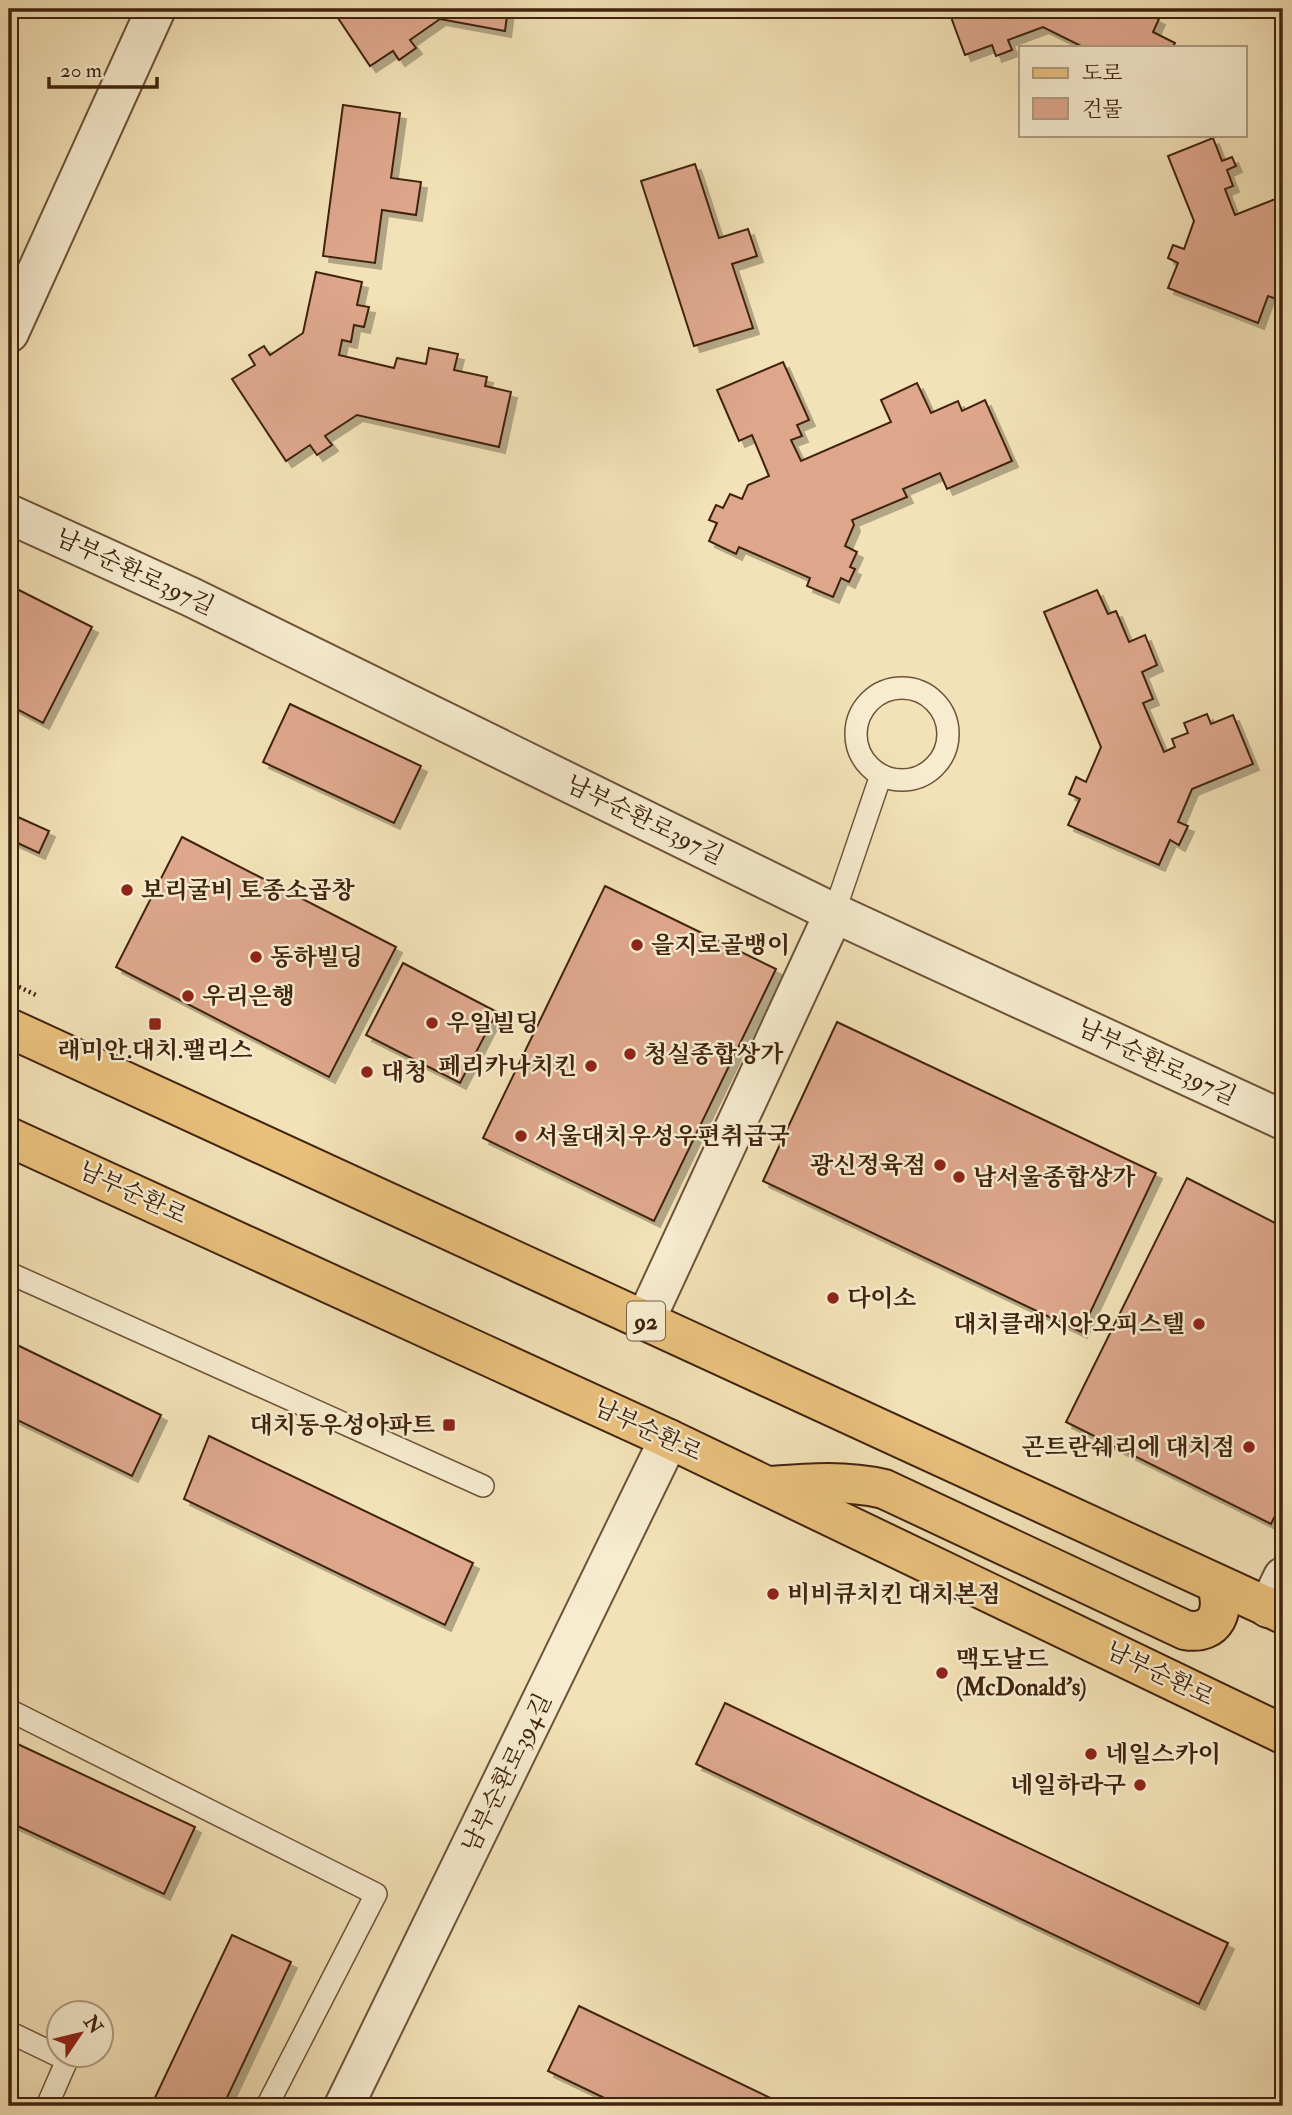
<svg xmlns="http://www.w3.org/2000/svg" width="1292" height="2115" font-family="'IM FELL Double Pica','Noto Serif KR',serif">
<defs>
<filter id="shadow"><feDropShadow dx="6" dy="6" stdDeviation="0" flood-color="#0004"/></filter>
</defs>
<rect width="100%" height="100%" fill="#f3e2b7"/>
<filter id="stains"><feTurbulence type="fractalNoise" baseFrequency=".00286" numOctaves="4"/><feColorMatrix values="0 0 0 0 .2 0 0 0 0 .09 0 0 0 0 .02 0 0 0 .5 -.17"/></filter>
<radialGradient id="worn" r=".72"><stop offset=".6" stop-color="#630" stop-opacity="0"/><stop offset="1" stop-color="#630" stop-opacity=".3"/></radialGradient>
<g fill="#dea78c" stroke="#40230d" stroke-width="2" filter="url(#shadow)">
<path d="M 332,9 L 508,9 L 505,31 L 440,19 L 410,40 L 416,48 L 399,60 L 393,51 L 370,66 Z"/>
<path d="M 948,9 L 1139,9 L 1159,19 L 1153,32 L 1175,43 L 1173,47 L 1083,47 L 1043,27 L 1008,40 L 1012,50 L 996,56 L 992,45 L 965,55 Z"/>
<path d="M 343,105 L 400,113 L 391,178 L 421,182 L 416,215 L 382,210 L 375,263 L 323,256 Z"/>
<path d="M 1213,138 L 1222,161 L 1232,157 L 1236,166 L 1227,170 L 1233,186 L 1225,189 L 1235,215 L 1283,196 L 1283,259 L 1275,281 L 1283,284 L 1283,289 L 1279,300 L 1268,296 L 1258,323 L 1168,288 L 1178,263 L 1168,258 L 1173,245 L 1184,249 L 1194,221 L 1168,156 Z"/>
<path d="M 695,164 L 719,238 L 748,229 L 757,256 L 732,264 L 753,328 L 694,346 L 641,181 Z"/>
<path d="M 316,272 L 362,282 L 357,305 L 369,307 L 364,327 L 354,325 L 351,342 L 342,340 L 339,355 L 394,368 L 397,358 L 426,364 L 429,348 L 458,354 L 454,370 L 487,377 L 485,386 L 511,392 L 499,447 L 357,415 L 325,436 L 332,445 L 317,455 L 310,445 L 286,461 L 232,379 L 255,365 L 249,355 L 264,346 L 270,355 L 303,333 Z"/>
<path d="M 783,362 L 809,420 L 797,425 L 802,436 L 791,440 L 801,461 L 891,422 L 881,400 L 917,383 L 931,413 L 958,401 L 962,411 L 985,400 L 1012,461 L 947,489 L 940,473 L 903,489 L 907,497 L 852,520 L 854,525 L 845,546 L 857,552 L 850,567 L 855,569 L 849,582 L 841,578 L 833,597 L 807,586 L 810,578 L 739,547 L 736,554 L 709,541 L 717,523 L 709,520 L 716,505 L 723,508 L 730,494 L 742,499 L 748,485 L 769,476 L 752,435 L 739,441 L 717,390 Z"/>
<path d="M 9,585 L 92,627 L 43,723 L 9,705 Z"/>
<path d="M 1097,590 L 1108,614 L 1116,611 L 1129,642 L 1145,635 L 1157,665 L 1142,672 L 1153,699 L 1143,703 L 1164,752 L 1175,747 L 1172,739 L 1188,733 L 1184,723 L 1207,714 L 1211,724 L 1233,715 L 1253,764 L 1192,789 L 1178,822 L 1188,826 L 1179,845 L 1170,840 L 1159,865 L 1068,825 L 1080,799 L 1069,794 L 1076,777 L 1086,782 L 1101,747 L 1044,612 Z"/>
<path d="M 290,704 L 421,766 L 394,823 L 263,762 Z"/>
<path d="M 9,813 L 49,831 L 39,853 L 9,839 Z"/>
<path d="M 182,837 L 396,947 L 329,1077 L 116,967 Z"/>
<path d="M 605,886 L 776,969 L 654,1221 L 483,1138 Z"/>
<path d="M 403,963 L 497,1012 L 460,1083 L 366,1035 Z"/>
<path d="M 837,1022 L 1156,1173 L 1081,1332 L 763,1181 Z"/>
<path d="M 1187,1178 L 1283,1227 L 1283,1500 L 1271,1524 L 1066,1422 Z"/>
<path d="M 9,1341 L 161,1415 L 132,1476 L 9,1416 Z"/>
<path d="M 209,1436 L 473,1563 L 445,1625 L 184,1499 Z"/>
<path d="M 725,1703 L 1228,1943 L 1199,2004 L 696,1764 Z"/>
<path d="M 9,1740 L 195,1827 L 164,1894 L 9,1822 Z"/>
<path d="M 232,1935 L 291,1962 L 223,2106 L 151,2106 Z"/>
<path d="M 579,2006 L 787,2106 L 621,2106 L 548,2071 Z"/>
</g>
<g fill="none" stroke-linecap="round" stroke-linejoin="round">
<defs>
<g id="service">
<circle cx="902" cy="734" r="46"/>
<path d="M 834,913 L 881,775"/>
<path d="M 9,1273 L 483,1486"/>
<path d="M 9,1710 L 376,1894 L 267,2106"/>
<path d="M 9,2032 L 67,2060 L 47,2106"/>
</g>
<g id="minor">
<path d="M 9,333 L 156,9"/>
<path d="M 9,514 L 191,597 L 834,913 L 1283,1120"/>
<path d="M 645,1321 L 834,913"/>
<path d="M 1268,1608 L 1283,1577"/>
<path d="M 344,2106 L 669,1439"/>
</g>
<g id="primary">
<path d="M 9,1028 L 1283,1614"/>
<path d="M 9,1137 L 669,1439 L 1283,1734"/>
<path d="M 770,1486 C 809,1483 846,1480 884,1489 L 1185,1630 C 1217,1636 1226,1609 1216,1584"/>
</g>
</defs>
<use href="#service" stroke="#6d5338" stroke-width="24"/>
<use href="#minor" stroke="#6d5338" stroke-width="42"/>
<use href="#primary" stroke="#40230d" stroke-width="42"/>
<path stroke="#40230d" stroke-width="4.5" stroke-dasharray="2 3.5" stroke-linecap="butt" d="M 9,982 L 38,996"/>
<use href="#service" stroke="#f7ecd0" stroke-width="21"/>
<use href="#minor" stroke="#f7ecd0" stroke-width="38"/>
<use href="#primary" stroke="#eac17c" stroke-width="38"/>
</g>
<g fill="#8f2418" stroke="#f7ecd0" stroke-width="2.5">
<circle cx="127" cy="890" r="7"/>
<circle cx="637" cy="945" r="7"/>
<circle cx="256" cy="957" r="7"/>
<circle cx="188" cy="996" r="7"/>
<circle cx="432" cy="1023" r="7"/>
<rect x="148" y="1017" width="14" height="14" rx="3.5"/>
<circle cx="630" cy="1054" r="7"/>
<circle cx="591" cy="1066" r="7"/>
<circle cx="367" cy="1072" r="7"/>
<circle cx="521" cy="1136" r="7"/>
<circle cx="940" cy="1165" r="7"/>
<circle cx="959" cy="1177" r="7"/>
<circle cx="833" cy="1298" r="7"/>
<circle cx="1199" cy="1324" r="7"/>
<rect x="442" y="1418" width="14" height="14" rx="3.5"/>
<circle cx="1249" cy="1447" r="7"/>
<circle cx="773" cy="1594" r="7"/>
<circle cx="942" cy="1673" r="7"/>
<circle cx="1091" cy="1754" r="7"/>
<circle cx="1140" cy="1785" r="7"/>
</g>
<g text-anchor="middle" dominant-baseline="central" stroke-width="5" stroke-linejoin="round" paint-order="stroke">
<rect fill="#f7ecd0" stroke="#775f48" stroke-width="2" x="627" y="1301.5" width="38" height="39" rx="5"/>
<g font-size="23" font-weight="bold" fill="#40230d">
<text x="646" y="1321">92</text>
</g>
<g font-size="24" fill="#40230d" stroke="#f7ecd0">
<text transform="translate(135 572) rotate(25)">남부순환로397길</text>
<text transform="translate(645 820) rotate(26)">남부순환로397길</text>
<text transform="translate(1157 1062) rotate(25)">남부순환로397길</text>
<text transform="translate(133 1193) rotate(25)">남부순환로</text>
<text transform="translate(648 1430) rotate(25)">남부순환로</text>
<text transform="translate(1160 1674) rotate(26)">남부순환로</text>
<text transform="translate(507 1773) rotate(-64)">남부순환로394길</text>
</g>
<g font-size="24" font-weight="bold" fill="#40230d" stroke="#f7ecd0" text-anchor="start">
<text x="141" y="890">보리굴비 토종소곱창</text>
<text x="651" y="945">을지로골뱅이</text>
<text x="270" y="957">동하빌딩</text>
<text x="202" y="996">우리은행</text>
<text x="446" y="1023">우일빌딩</text>
<text x="155" y="1050" text-anchor="middle">래미안.대치.팰리스</text>
<text x="644" y="1054">청실종합상가</text>
<text x="577" y="1066" text-anchor="end">페리카나치킨</text>
<text x="381" y="1072">대청</text>
<text x="535" y="1136">서울대치우성우편취급국</text>
<text x="926" y="1165" text-anchor="end">광신정육점</text>
<text x="973" y="1177">남서울종합상가</text>
<text x="847" y="1298">다이소</text>
<text x="1185" y="1324" text-anchor="end">대치클래시아오피스텔</text>
<text x="435" y="1425" text-anchor="end">대치동우성아파트</text>
<text x="1235" y="1447" text-anchor="end">곤트란쉐리에 대치점</text>
<text x="787" y="1594">비비큐치킨 대치본점</text>
<text x="956" y="1659">맥도날드<tspan x="956" dy="28">(McDonald's)</tspan></text>
<text x="1105" y="1754">네일스카이</text>
<text x="1126" y="1785" text-anchor="end">네일하라구</text>
</g>
</g>
<rect width="1292" height="2115" fill="none" stroke="#f3e2b7" stroke-width="35"/>
<rect x="10" y="10" width="1271" height="2094" fill="none" stroke="#40230d" stroke-width="3.5"/>
<rect x="18" y="18" width="1257" height="2080" fill="none" stroke="#40230d" stroke-width="2"/>
<rect x="1019" y="46" width="228" height="91" fill="#f7ecd0" stroke="#ae9c82" stroke-width="2"/>
<rect x="1033" y="68" width="35" height="10" fill="#eac17c" stroke="#ae9c82" stroke-width="2"/>
<text x="1082" y="80" font-size="21" fill="#40230d">도로</text>
<rect x="1033" y="98" width="35" height="21" fill="#dea78c" stroke="#ae9c82" stroke-width="2"/>
<text x="1082" y="116" font-size="21" fill="#40230d">건물</text>
<g transform="translate(80 2034) rotate(55)"><circle r="33" fill="#f7ecd0" stroke="#ae9c82" stroke-width="2"/>
<path d="M0-5L12 26L0 18L-12 26Z" fill="#8f2418"/>
<text y="-10" font-size="19" font-weight="bold" text-anchor="middle" fill="#40230d">N</text>
</g>
<path d="M49 77v10h108v-10" fill="none" stroke="#40230d" stroke-width="3.5"/>
<text x="60" y="77" font-size="21" fill="#40230d" stroke="#f7ecd0" stroke-width="5" paint-order="stroke">20 m</text>
<rect width="100%" height="100%" filter="url(#stains)"/>
<rect width="100%" height="100%" fill="url(#worn)"/>
</svg>
